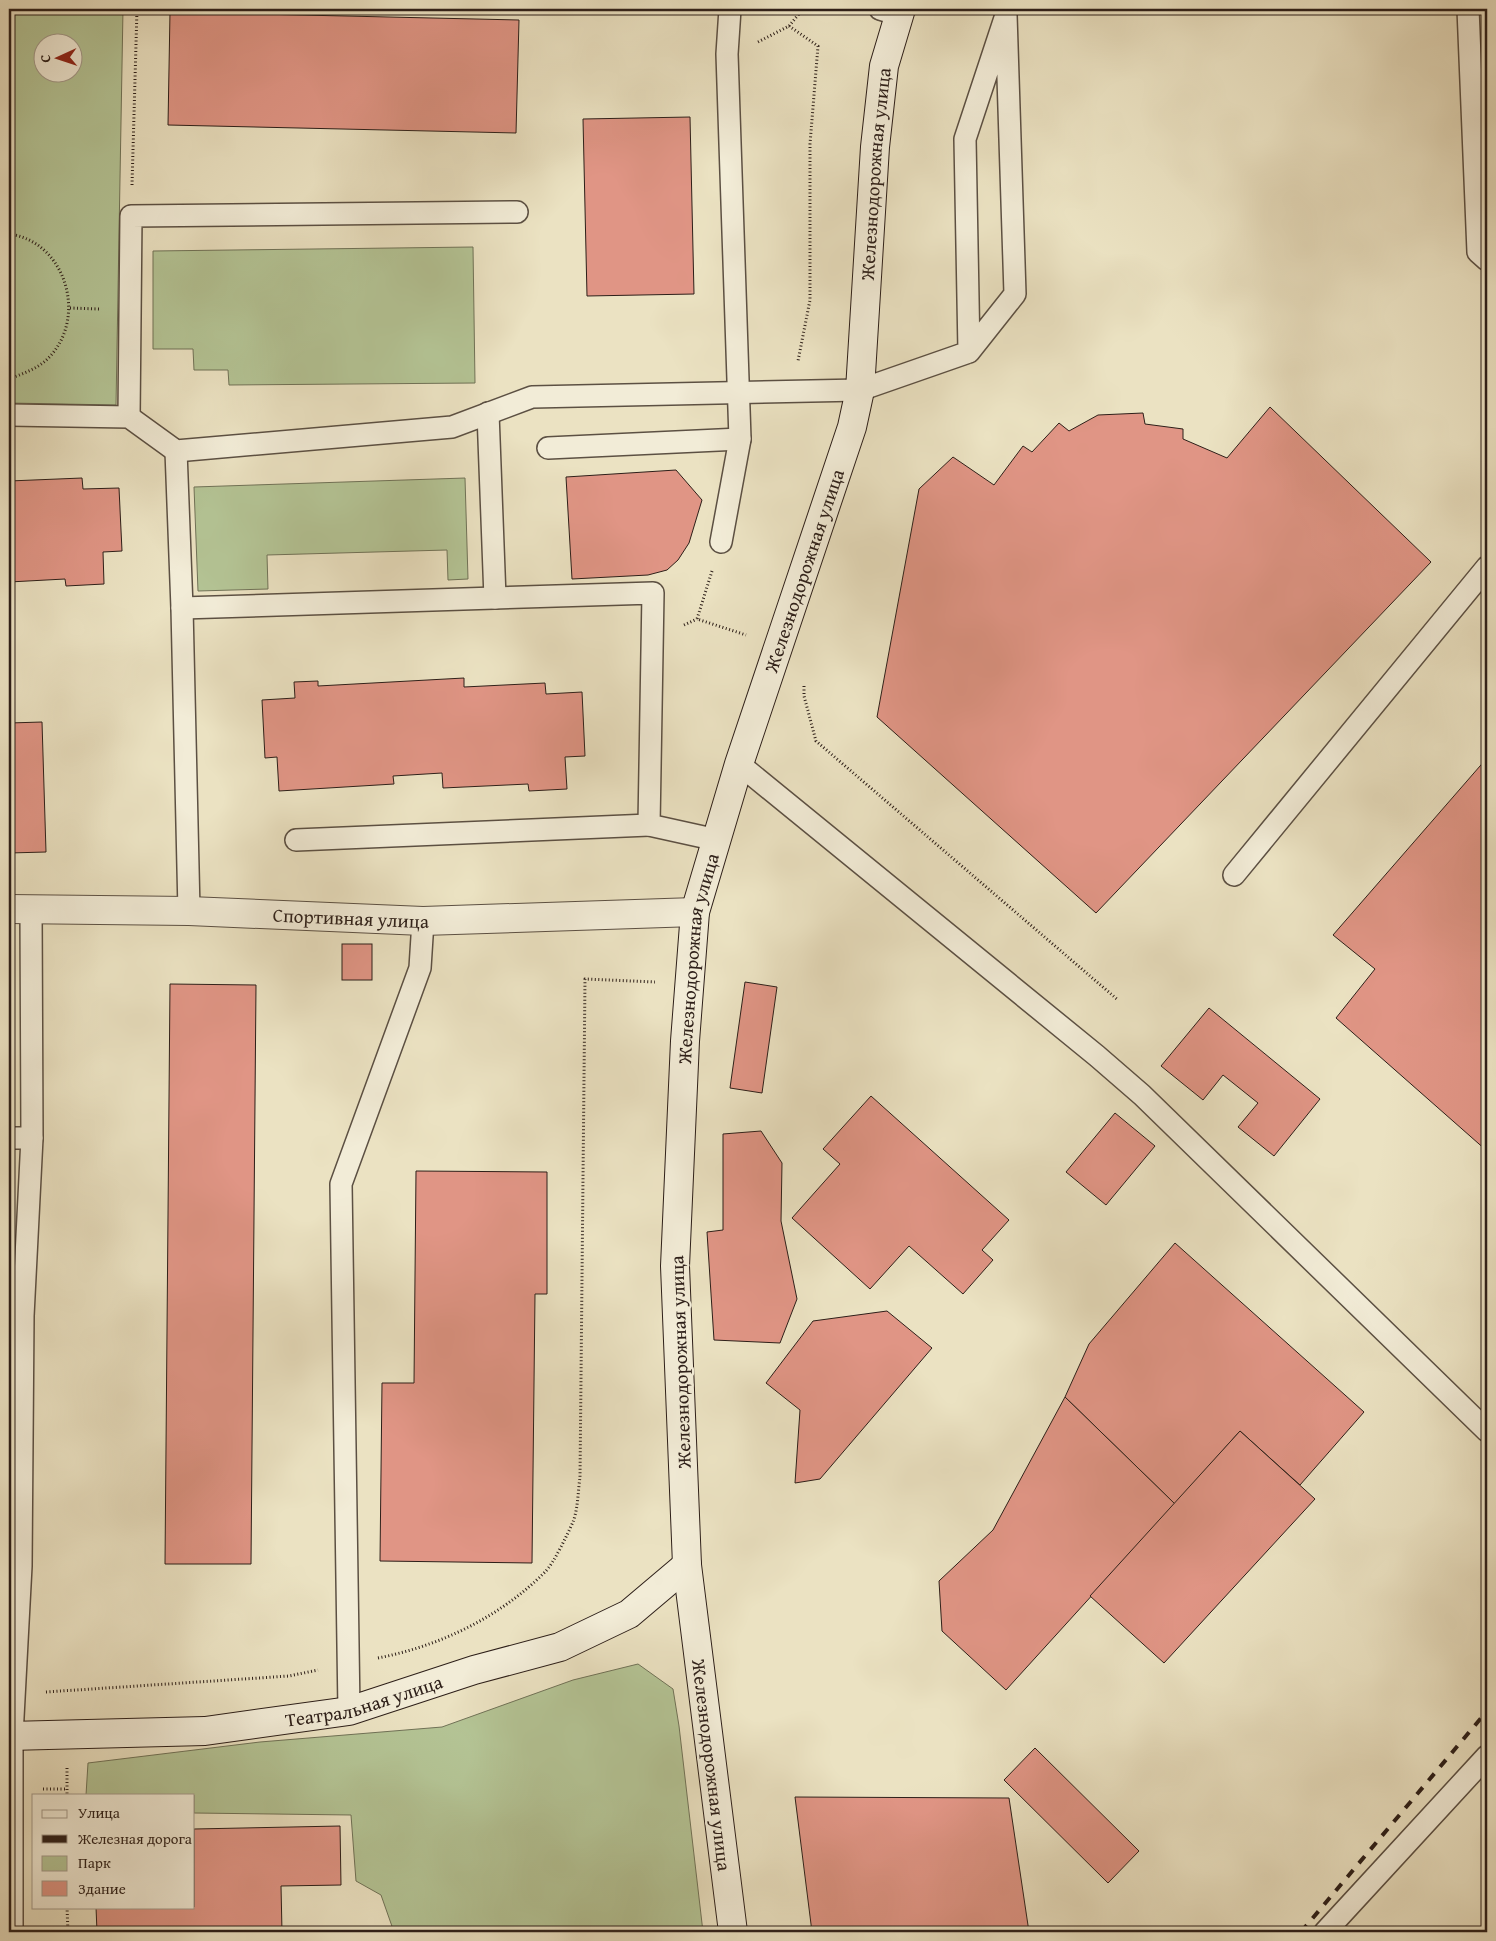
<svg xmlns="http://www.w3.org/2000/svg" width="1496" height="1941" font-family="'Gentium Book Plus',serif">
<rect width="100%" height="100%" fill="#ebe2c2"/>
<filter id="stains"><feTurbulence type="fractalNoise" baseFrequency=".004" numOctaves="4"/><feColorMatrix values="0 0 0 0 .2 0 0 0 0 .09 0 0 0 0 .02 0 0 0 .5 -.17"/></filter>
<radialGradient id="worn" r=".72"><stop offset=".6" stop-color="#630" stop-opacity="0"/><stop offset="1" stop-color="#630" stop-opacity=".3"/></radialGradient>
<g fill="#b4c495" stroke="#707257" fill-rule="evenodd">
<path d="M 9,9 L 123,9 L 116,405 L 9,403 ZM 42,42 L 72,42 L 72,72 L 42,72 Z"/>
<path d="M 473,247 L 475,383 L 229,385 L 228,370 L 194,370 L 193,349 L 153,349 L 153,251 Z"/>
<path d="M 465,478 L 468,579 L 448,580 L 447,550 L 267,555 L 268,589 L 198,591 L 194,487 Z"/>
<path d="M 638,1664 L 673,1689 L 679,1726 L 703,1932 L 394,1932 L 381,1895 L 356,1881 L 351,1815 L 194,1813 L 194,1795 L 86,1795 L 88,1763 L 260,1742 L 442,1727 L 573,1680 Z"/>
</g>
<g fill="#e09585" stroke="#2d1f19">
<path d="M 170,12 L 519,20 L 516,133 L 168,125 Z"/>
<path d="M 690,117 L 694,294 L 587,296 L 583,119 Z"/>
<path d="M 1270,407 L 1431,562 L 1096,913 L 877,717 L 919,489 L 953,457 L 994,485 L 1023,446 L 1032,452 L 1059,423 L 1069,431 L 1098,415 L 1143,413 L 1145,424 L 1183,429 L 1183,439 L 1227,458 Z"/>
<path d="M 676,470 L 702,500 L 689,543 L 678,560 L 667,570 L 648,575 L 572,579 L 566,477 Z"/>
<path d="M 82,478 L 83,489 L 119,488 L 122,551 L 103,552 L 104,584 L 66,586 L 65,579 L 9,582 L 9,481 Z"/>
<path d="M 464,678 L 464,687 L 545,683 L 546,694 L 582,692 L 585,756 L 565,757 L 567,789 L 529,791 L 528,784 L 443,788 L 442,773 L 393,776 L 394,784 L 279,791 L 277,757 L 265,758 L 262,700 L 295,698 L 294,682 L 318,681 L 318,686 Z"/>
<path d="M 42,722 L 46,852 L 9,853 L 9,723 Z"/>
<path d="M 1487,758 L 1487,1151 L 1336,1018 L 1375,969 L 1333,935 Z"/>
<rect x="342" y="944" width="30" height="36"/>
<path d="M 745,982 L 777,987 L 762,1093 L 730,1088 Z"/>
<path d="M 170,984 L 256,985 L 251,1564 L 165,1564 Z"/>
<path d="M 1209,1008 L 1320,1099 L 1274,1156 L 1238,1127 L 1258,1103 L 1223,1075 L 1203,1100 L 1161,1066 Z"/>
<path d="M 871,1096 L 1009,1220 L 982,1250 L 993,1260 L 963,1294 L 909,1246 L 870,1289 L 792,1218 L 840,1164 L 823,1149 Z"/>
<path d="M 1115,1113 L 1155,1146 L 1106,1205 L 1066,1172 Z"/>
<path d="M 761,1131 L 782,1163 L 781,1221 L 797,1299 L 780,1343 L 714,1340 L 707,1232 L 723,1230 L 723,1134 Z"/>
<path d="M 416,1171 L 547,1172 L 547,1294 L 535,1294 L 532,1563 L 380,1561 L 382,1383 L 414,1383 Z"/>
<path d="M 1175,1243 L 1364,1412 L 1300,1485 L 1240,1431 L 1175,1504 L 1065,1397 L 1089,1344 Z"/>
<path d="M 887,1311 L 932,1348 L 820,1479 L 795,1483 L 800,1410 L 766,1383 L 813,1321 Z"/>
<path d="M 1065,1397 L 1175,1504 L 1006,1690 L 942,1631 L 939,1581 L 993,1530 Z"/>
<path d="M 1240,1431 L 1315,1499 L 1164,1663 L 1090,1596 Z"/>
<path d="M 1035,1748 L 1139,1851 L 1108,1883 L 1004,1780 Z"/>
<path d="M 795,1797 L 1009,1798 L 1029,1932 L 812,1932 Z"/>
<path d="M 340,1826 L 341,1885 L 281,1886 L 282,1932 L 97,1932 L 96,1907 L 194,1907 L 194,1829 Z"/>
</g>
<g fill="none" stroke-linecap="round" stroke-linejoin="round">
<defs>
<g id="lane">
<path d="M 880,9 L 899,15"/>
<path d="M 1468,9 L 1478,252 L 1487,260"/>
<path d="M 488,413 L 495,598"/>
<path d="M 9,415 L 129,417 L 176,451 L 452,427 L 532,397 L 860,390 L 969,352 L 1015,294 L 1006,15 L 965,139 L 969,352"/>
<path d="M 129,417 L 131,216 L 517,212"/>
<path d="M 548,448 L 740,439"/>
<path d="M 176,451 L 182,608 L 189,911"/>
<path d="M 721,542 L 740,439 L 727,54 L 730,9"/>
<path d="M 182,608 L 653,593 L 649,825 L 717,840"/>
<path d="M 739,764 L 1097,1056 L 1142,1095 L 1487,1431"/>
<path d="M 296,840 L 649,825"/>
<path d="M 1234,875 L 1487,567"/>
<path d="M 9,1138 L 32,1138"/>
<path d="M 349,1711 L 341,1184 L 420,968 L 423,921"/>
<path d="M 12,1932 L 12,1736 L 21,1566 L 23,1316 L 32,1138 L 31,909"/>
<path d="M 1325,1932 L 1487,1756"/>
</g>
<g id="street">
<path id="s1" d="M 9,909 L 189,911 L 423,921 L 695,912"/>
</g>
<g id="secondary">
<path id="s2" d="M 9,1736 L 205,1731 L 349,1711 L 474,1670 L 560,1647 L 629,1614 L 687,1565"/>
<path id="s3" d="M 733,1932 L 687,1565 L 675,1266 L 685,1041 L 695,912 L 739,764 L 852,427 L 860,390 L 875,147 L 884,66 L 901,9"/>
</g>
</defs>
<use href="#lane" stroke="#5c5043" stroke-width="24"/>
<use href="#street" stroke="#5c5043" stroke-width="30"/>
<use href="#secondary" stroke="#2d1f19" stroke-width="30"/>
<g stroke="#2d1f19" stroke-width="3" stroke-dasharray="1 2.5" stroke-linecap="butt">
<path d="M 789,26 L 818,46 L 810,144 L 810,300 L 798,361"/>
<path d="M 758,42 L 789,26 L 803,9"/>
<path d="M 132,185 L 137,9"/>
<path d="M 9,234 C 64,241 87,313 52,354 C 41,368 24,373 9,379"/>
<path d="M 70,308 L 99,309"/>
<path d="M 712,571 L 697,619 L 746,635"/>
<path d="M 684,625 L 697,619"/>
<path d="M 804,686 L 804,696 L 816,741 L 1118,1000"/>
<path d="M 378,1658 C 440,1646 500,1617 545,1572 C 554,1563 567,1535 573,1522 C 578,1509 578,1491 580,1477 L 585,979 L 655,982"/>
<path d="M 46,1692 L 289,1676 L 318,1670"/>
<path d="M 67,1768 L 67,1795"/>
<path d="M 43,1789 L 67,1789"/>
<path d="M 67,1907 L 68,1932"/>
</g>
<use href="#lane" stroke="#f2ecd7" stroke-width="21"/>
<use href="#street" stroke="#f2ecd7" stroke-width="28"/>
<use href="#secondary" stroke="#f2ecd7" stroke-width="28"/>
<path stroke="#2d1f19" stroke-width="4" stroke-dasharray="9 9" stroke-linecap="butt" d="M 1301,1932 L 1487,1711"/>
</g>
<g text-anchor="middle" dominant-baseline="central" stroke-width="4.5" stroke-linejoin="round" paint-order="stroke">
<g font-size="19" fill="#2d1f19" stroke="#f2ecd7">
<text stroke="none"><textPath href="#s3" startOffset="1788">Железнодорожная улица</textPath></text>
<text stroke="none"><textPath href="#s3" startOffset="1382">Железнодорожная улица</textPath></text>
<text stroke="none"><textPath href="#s1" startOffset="342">Спортивная улица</textPath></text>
<text stroke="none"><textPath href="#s3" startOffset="978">Железнодорожная улица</textPath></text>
<text transform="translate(680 1362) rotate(-92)">Железнодорожная улица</text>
<text stroke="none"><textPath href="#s2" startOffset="358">Театральная улица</textPath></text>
<text transform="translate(712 1765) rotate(83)">Железнодорожная улица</text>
</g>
</g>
<rect width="1496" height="1941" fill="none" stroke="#ebe2c2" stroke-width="30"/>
<rect x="10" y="10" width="1476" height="1921" fill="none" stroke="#2d1f19" stroke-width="2.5"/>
<rect x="15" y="15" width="1466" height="1911" fill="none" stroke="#2d1f19"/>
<rect x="32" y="1794" width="162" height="115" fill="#f2ecd7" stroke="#a39a8b"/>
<rect x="42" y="1810" width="25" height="8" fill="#f2ecd7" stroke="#a39a8b"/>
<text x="78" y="1818" font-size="15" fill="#2d1f19">Улица</text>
<rect x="42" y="1835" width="25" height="8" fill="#2d1f19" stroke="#a39a8b"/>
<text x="78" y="1844" font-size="15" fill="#2d1f19">Железная дорога</text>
<rect x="42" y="1856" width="25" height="15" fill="#b4c495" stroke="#a39a8b"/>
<text x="78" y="1868" font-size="15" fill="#2d1f19">Парк</text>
<rect x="42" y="1881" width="25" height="15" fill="#e09585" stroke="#a39a8b"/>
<text x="78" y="1894" font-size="15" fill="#2d1f19">Здание</text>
<g transform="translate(58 58) rotate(267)"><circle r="24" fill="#f2ecd7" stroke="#a39a8b"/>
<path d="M0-4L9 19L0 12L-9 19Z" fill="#8f2418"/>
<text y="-8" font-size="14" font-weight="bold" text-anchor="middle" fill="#2d1f19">С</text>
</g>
<rect width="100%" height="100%" filter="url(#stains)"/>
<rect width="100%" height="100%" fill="url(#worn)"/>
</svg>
